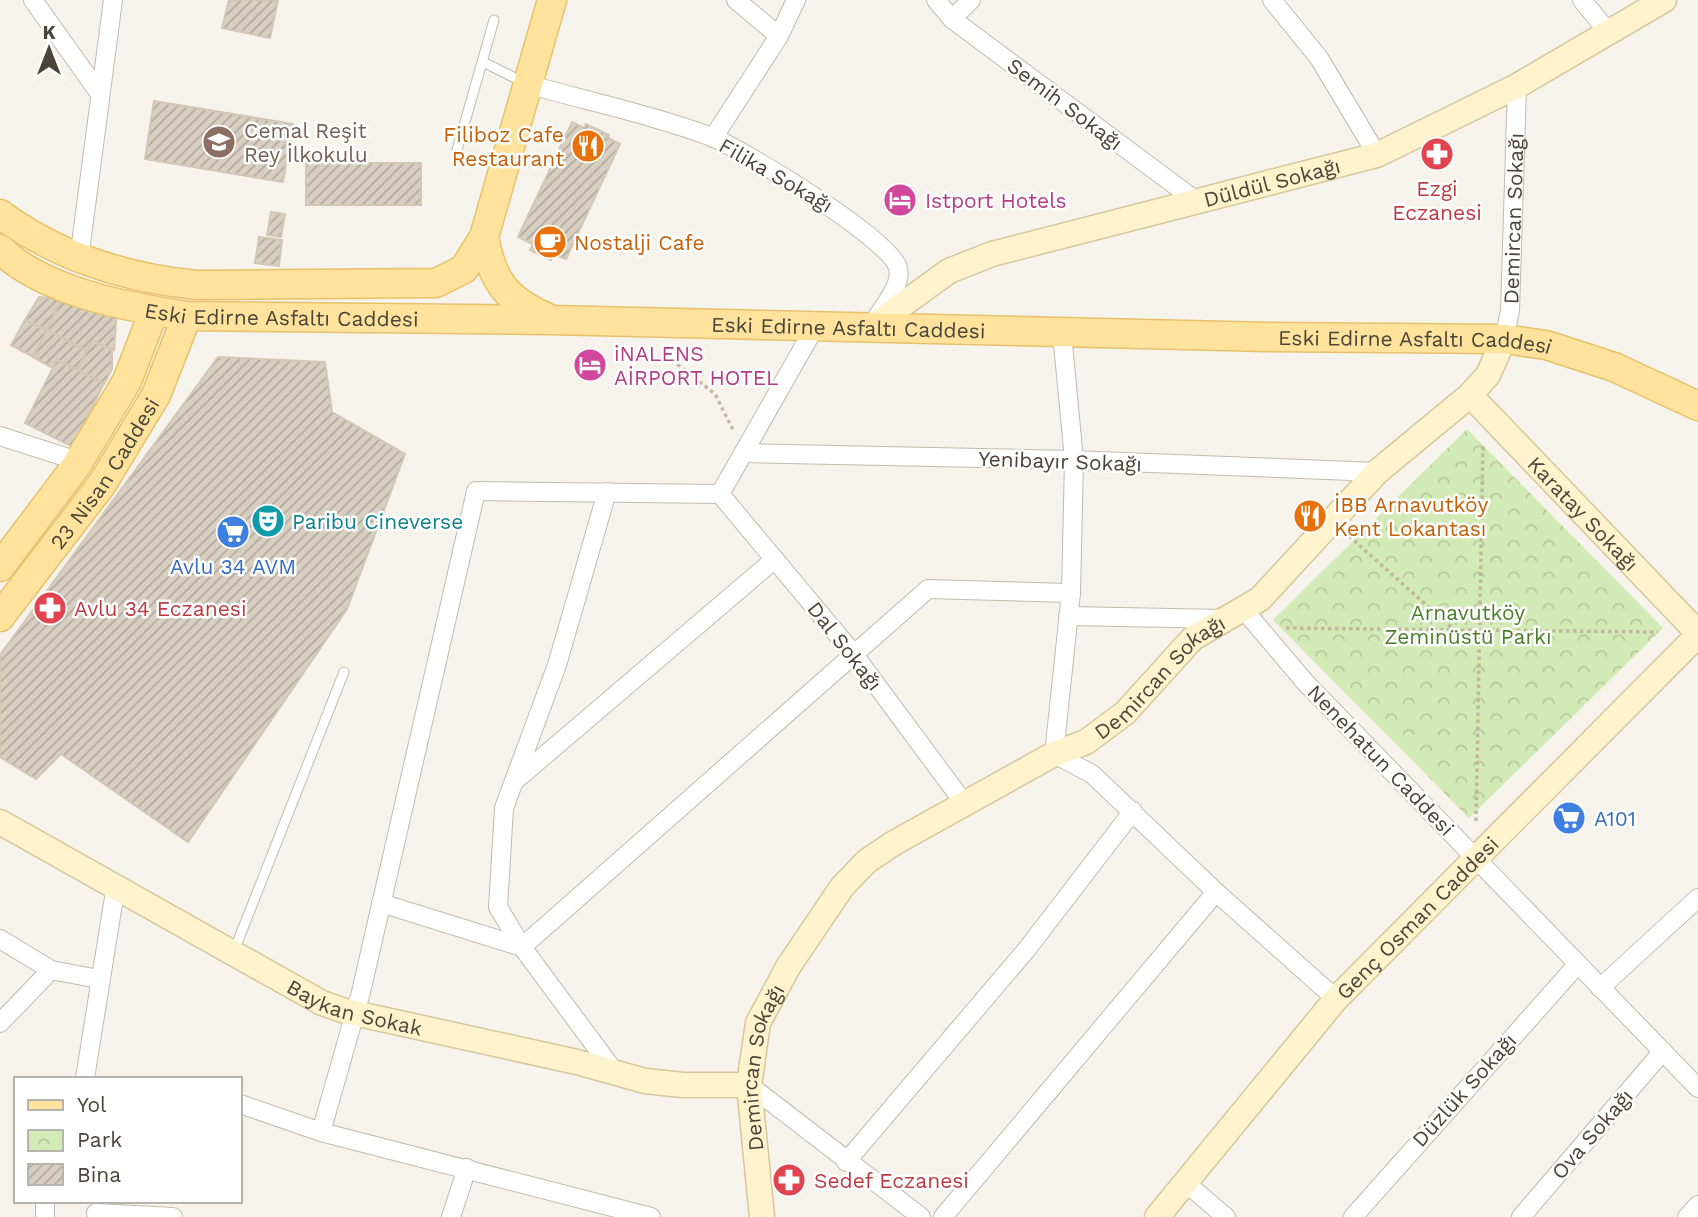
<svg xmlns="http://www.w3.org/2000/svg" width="1698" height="1217" font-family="'Work Sans',sans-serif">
<defs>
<pattern id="park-crowns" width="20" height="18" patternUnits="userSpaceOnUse" patternTransform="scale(1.75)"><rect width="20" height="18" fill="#d2eab5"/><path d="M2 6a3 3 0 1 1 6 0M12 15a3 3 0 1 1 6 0" fill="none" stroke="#b6ca9c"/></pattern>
<pattern id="building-hatch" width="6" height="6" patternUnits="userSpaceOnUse" patternTransform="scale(1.75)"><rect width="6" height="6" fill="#d8cfc1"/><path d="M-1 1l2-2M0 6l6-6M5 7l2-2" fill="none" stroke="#b1aa9e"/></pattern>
</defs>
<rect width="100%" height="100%" fill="#f6f3ec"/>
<path fill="url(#park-crowns)" d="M 1467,429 L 1663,628 L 1469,818 L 1273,620 Z"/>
<g fill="url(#building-hatch)" stroke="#d3c7b4" stroke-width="2">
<path d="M 229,0 L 278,0 L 270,38 L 222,28 Z"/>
<path d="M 154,101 L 293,124 L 283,182 L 145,159 Z"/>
<path d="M 572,122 L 584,128 L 586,124 L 609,135 L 608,138 L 620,144 L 566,259 L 553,254 L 551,260 L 530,250 L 533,244 L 518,237 Z"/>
<rect x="306" y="163" width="115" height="42"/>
<path d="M 271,212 L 285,214 L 281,237 L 267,235 Z"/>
<path d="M 259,237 L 282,240 L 279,266 L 255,263 Z"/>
<path d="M 39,297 L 61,299 L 47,330 L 25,320 Z"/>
<path d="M 61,299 L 117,310 L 114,350 L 92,341 L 87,351 L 47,330 Z"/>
<path d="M 25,320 L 47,331 L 33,357 L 11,345 Z"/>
<path d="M 47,330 L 87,351 L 77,370 L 57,360 L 53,368 L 33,357 Z"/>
<path d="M 92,341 L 112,350 L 112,369 L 104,384 L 77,370 Z"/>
<path d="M 218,357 L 325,362 L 332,412 L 405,454 L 347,609 L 188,842 L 61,754 L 36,779 L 0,757 L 0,655 Z"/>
<path d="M 57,360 L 104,383 L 73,447 L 25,423 Z"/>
</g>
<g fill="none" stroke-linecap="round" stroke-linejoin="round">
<defs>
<g id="lane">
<path d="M 483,62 L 525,83"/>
<path d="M 457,150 L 494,20"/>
<path d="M 234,951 L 344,672"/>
</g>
<g id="street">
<path d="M 33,0 L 100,94"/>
<path d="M 736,0 L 779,36"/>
<path d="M 936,0 L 952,19 L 1199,203"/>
<path d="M 1272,0 L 1319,58 L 1377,155"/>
<path d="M 1582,0 L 1609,33"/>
<path d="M 952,19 L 971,0"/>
<path d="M 527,84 C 587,101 653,115 712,137 C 743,150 891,239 898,268 C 902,286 884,305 875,320"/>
<path d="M 713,138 L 779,36 L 796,0"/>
<path d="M 79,259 L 113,0"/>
<path d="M 1062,333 L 1074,460 L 1071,593 L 1054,754 L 1092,774 L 1216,892 L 1336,999"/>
<path id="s1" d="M 1504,339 L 1510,311 L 1517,86"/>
<path d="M 0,436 L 78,461"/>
<path d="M 744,453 L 1074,460 L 1377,472"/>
<path d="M 607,492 L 557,665 L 504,808 L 498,907 L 522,947 L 614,1071"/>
<path d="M 720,494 L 852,652 L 964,803"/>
<path d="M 1244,610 L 1305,682 L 1698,1088"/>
<path d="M 1068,616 L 1224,619"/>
<path d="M 517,779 L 775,559"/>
<path d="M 381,903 L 522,947 L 928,589 L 1071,593"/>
<path d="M 0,939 L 51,970 L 99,979"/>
<path d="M 1600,988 L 1698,898"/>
<path d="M 0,1023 L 51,970"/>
<path d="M 85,1078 L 116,885"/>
<path d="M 749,1085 L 921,1217"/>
<path d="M 240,1104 L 321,1132 L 651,1217"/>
<path d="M 321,1132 L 361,992 L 476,491 L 720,494 L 815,327"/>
<path d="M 846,1162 L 1027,949 L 1133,811"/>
<path d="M 1186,1183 L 1226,1217"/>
<path d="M 45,1201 L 45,1217"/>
<path d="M 96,1213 L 173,1217"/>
<path d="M 451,1217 L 467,1168"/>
<path d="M 943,1217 L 1216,892"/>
<path d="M 1353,1217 L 1577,965"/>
<path d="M 1521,1217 L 1663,1051"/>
<path d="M 1687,1217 L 1698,1205"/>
</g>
<g id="secondary">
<path id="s2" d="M 869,329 L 949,271 L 992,254 L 1377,155 L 1517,86 L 1664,0"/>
<path id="s3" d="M 1470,395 L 1698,633"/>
<path id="s4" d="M 0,822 L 322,1003 L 345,1011 L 577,1062 L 645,1081 L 683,1085 L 749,1085"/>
<path id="s5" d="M 762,1217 L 749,1085 L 758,1023 L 788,967 L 842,887 L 867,861 L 894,843 L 1054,754 L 1086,742 L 1125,713 L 1193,638 L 1260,599 L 1377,472 L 1470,395 L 1488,375 L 1504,339"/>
<path id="s6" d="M 1157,1217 L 1336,999 L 1698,635"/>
</g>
<g id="primary">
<path d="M 0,214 C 58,257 125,278 197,285 L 436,283 L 464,269 L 484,237"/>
<path id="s7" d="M 0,249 C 44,292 127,307 187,316 L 551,320 L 1268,337 L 1504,339 L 1546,345 L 1614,367 L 1698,406"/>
<path d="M 546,317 C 505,299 492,280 484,237 L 552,0"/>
<path d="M 0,567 L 76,466 L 127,381 L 154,311"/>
<path id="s8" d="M 0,617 L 102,484 L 156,395 L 187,316"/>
</g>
</defs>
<use href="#lane" stroke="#c2bbae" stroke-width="11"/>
<use href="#street" stroke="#c2bbae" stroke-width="20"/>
<use href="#secondary" stroke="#d6c79b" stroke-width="27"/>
<use href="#primary" stroke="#e6c16a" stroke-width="31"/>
<g stroke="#c4b79f" stroke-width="3.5" stroke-dasharray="3.5 3.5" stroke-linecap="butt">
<path d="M 667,346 L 677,364 L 715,394 L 734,432"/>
<path d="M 1349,536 L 1453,629"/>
<path d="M 1286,628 L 1658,632"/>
<path d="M 1476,821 L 1483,443"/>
</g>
<use href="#lane" stroke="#fff" stroke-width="9"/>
<use href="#street" stroke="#fff" stroke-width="18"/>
<use href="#secondary" stroke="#fff3cd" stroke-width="24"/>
<use href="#primary" stroke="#ffe39c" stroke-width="28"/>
</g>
<defs>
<symbol id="school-disc" viewBox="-11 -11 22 22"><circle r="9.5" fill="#8d6e63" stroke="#fff"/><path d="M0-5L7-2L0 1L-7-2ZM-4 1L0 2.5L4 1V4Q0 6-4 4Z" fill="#fff"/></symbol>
<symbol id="restaurant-disc" viewBox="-11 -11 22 22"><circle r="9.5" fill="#e8710a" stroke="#fff"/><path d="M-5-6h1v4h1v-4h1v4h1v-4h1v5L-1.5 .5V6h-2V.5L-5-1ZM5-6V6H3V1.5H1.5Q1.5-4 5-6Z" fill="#fff"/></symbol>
<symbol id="pharmacy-disc" viewBox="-11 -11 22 22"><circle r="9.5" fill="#e0444e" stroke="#fff"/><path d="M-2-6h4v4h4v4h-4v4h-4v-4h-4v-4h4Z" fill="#fff"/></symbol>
<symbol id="hotel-disc" viewBox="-11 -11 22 22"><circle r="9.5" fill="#d1479c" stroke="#fff"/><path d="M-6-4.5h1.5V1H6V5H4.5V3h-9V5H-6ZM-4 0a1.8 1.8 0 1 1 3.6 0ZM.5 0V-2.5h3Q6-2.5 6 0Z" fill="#fff"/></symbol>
<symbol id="cafe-disc" viewBox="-11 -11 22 22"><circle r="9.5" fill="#e8710a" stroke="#fff"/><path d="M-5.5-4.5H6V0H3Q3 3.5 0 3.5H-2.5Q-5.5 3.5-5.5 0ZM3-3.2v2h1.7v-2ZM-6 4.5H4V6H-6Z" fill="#fff"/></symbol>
<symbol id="theatre-disc" viewBox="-11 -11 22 22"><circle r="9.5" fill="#0f9aa8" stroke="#fff"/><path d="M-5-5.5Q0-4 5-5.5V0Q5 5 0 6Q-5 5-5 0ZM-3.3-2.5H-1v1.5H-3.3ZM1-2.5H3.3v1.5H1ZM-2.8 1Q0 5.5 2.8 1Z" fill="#fff"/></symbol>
<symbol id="supermarket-disc" viewBox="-11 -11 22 22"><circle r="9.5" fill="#3f7fe0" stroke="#fff"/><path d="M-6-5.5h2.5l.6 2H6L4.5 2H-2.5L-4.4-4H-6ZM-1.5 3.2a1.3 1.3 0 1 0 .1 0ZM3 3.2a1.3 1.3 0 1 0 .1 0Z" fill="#fff"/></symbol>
</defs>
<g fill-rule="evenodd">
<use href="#school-disc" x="200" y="123" width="38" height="38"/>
<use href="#restaurant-disc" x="569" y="127" width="38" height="38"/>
<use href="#pharmacy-disc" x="1418" y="135" width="38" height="38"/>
<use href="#hotel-disc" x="881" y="181" width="38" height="38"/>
<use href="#cafe-disc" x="531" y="223" width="38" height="38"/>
<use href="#hotel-disc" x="571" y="346" width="38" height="38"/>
<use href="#restaurant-disc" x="1291" y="497" width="38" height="38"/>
<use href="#theatre-disc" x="249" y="502" width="38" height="38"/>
<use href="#supermarket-disc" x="214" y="513" width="38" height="38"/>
<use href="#pharmacy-disc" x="31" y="589" width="38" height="38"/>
<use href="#supermarket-disc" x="1550" y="799" width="38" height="38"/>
<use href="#pharmacy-disc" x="770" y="1161" width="38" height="38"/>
</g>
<g text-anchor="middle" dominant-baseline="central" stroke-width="5" stroke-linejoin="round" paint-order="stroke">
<g font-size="21" fill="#4b4439" stroke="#fff">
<text transform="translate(1065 104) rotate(37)">Semih Sokağı</text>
<text transform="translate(776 175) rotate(30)">Filika Sokağı</text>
<text stroke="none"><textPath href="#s2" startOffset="434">Düldül Sokağı</textPath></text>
<text stroke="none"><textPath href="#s1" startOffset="121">Demircan Sokağı</textPath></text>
<text stroke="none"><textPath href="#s7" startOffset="296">Eski Edirne Asfaltı Caddesi</textPath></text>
<text stroke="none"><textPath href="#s7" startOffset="863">Eski Edirne Asfaltı Caddesi</textPath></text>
<text stroke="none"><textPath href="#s7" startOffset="1430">Eski Edirne Asfaltı Caddesi</textPath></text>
<text transform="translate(1060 461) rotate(2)">Yenibayır Sokağı</text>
<text stroke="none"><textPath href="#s8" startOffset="178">23 Nisan Caddesi</textPath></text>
<text stroke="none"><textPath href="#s3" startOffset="164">Karatay Sokağı</textPath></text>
<text transform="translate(845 646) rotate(52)">Dal Sokağı</text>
<text stroke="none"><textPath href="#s5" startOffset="740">Demircan Sokağı</textPath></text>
<text transform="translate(1381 760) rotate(46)">Nenehatun Caddesi</text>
<text stroke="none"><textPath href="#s6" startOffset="397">Genç Osman Caddesi</textPath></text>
<text stroke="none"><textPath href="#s4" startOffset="402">Baykan Sokak</textPath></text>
<text stroke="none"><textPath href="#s5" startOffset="152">Demircan Sokağı</textPath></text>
<text transform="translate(1464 1090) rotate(-48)">Düzlük Sokağı</text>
<text transform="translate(1592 1134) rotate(-49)">Ova Sokağı</text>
</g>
<g font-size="21" fill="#785e54" stroke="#fff" text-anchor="start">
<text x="244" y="130">Cemal Reşit<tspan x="244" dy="24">Rey İlkokulu</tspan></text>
</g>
<g font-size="21" fill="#c56008" stroke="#fff" text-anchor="start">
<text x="564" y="134" text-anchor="end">Filiboz Cafe<tspan x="564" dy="24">Restaurant</tspan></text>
<text x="574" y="242">Nostalji Cafe</text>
<text x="1334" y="504">İBB Arnavutköy<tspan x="1334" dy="24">Kent Lokantası</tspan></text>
</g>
<g font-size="21" fill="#be3a42" stroke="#fff" text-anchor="start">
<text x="1437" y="188" text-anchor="middle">Ezgi<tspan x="1437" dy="24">Eczanesi</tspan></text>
<text x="74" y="608">Avlu 34 Eczanesi</text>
<text x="814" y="1180">Sedef Eczanesi</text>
</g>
<g font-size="21" fill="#b23c85" stroke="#fff" text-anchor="start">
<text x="925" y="200">Istport Hotels</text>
<text x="614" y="353">iNALENS<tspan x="614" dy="24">AİRPORT HOTEL</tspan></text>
</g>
<g font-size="21" fill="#0d838f" stroke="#fff" text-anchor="start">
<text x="292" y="521">Paribu Cineverse</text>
</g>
<g font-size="21" fill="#366cbe" stroke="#fff">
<text x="233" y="566">Avlu 34 AVM</text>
<text x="1594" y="818" text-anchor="start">A101</text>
</g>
<g font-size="21" fill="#4a7f2a" stroke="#fff">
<text x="1468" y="612">Arnavutköy<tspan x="1468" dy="24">Zeminüstü Parkı</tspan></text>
</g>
</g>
<rect x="14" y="1077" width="228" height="126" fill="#ffffff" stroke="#b7b4b0" stroke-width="2"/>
<rect x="28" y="1100" width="35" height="10" fill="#ffe39c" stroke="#b7b4b0" stroke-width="2"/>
<text x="77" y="1112" font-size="21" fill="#4b4439">Yol</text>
<rect x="28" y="1130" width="35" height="21" fill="url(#park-crowns)" stroke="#b7b4b0" stroke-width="2"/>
<text x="77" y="1147" font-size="21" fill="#4b4439">Park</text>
<rect x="28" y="1164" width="35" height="21" fill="url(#building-hatch)" stroke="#b7b4b0" stroke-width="2"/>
<text x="77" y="1182" font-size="21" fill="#4b4439">Bina</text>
<g transform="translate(49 49)" stroke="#ffffff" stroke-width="5" paint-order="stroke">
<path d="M0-5L12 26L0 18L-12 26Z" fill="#4b4439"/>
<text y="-10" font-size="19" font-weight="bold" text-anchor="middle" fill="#4b4439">K</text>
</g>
</svg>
